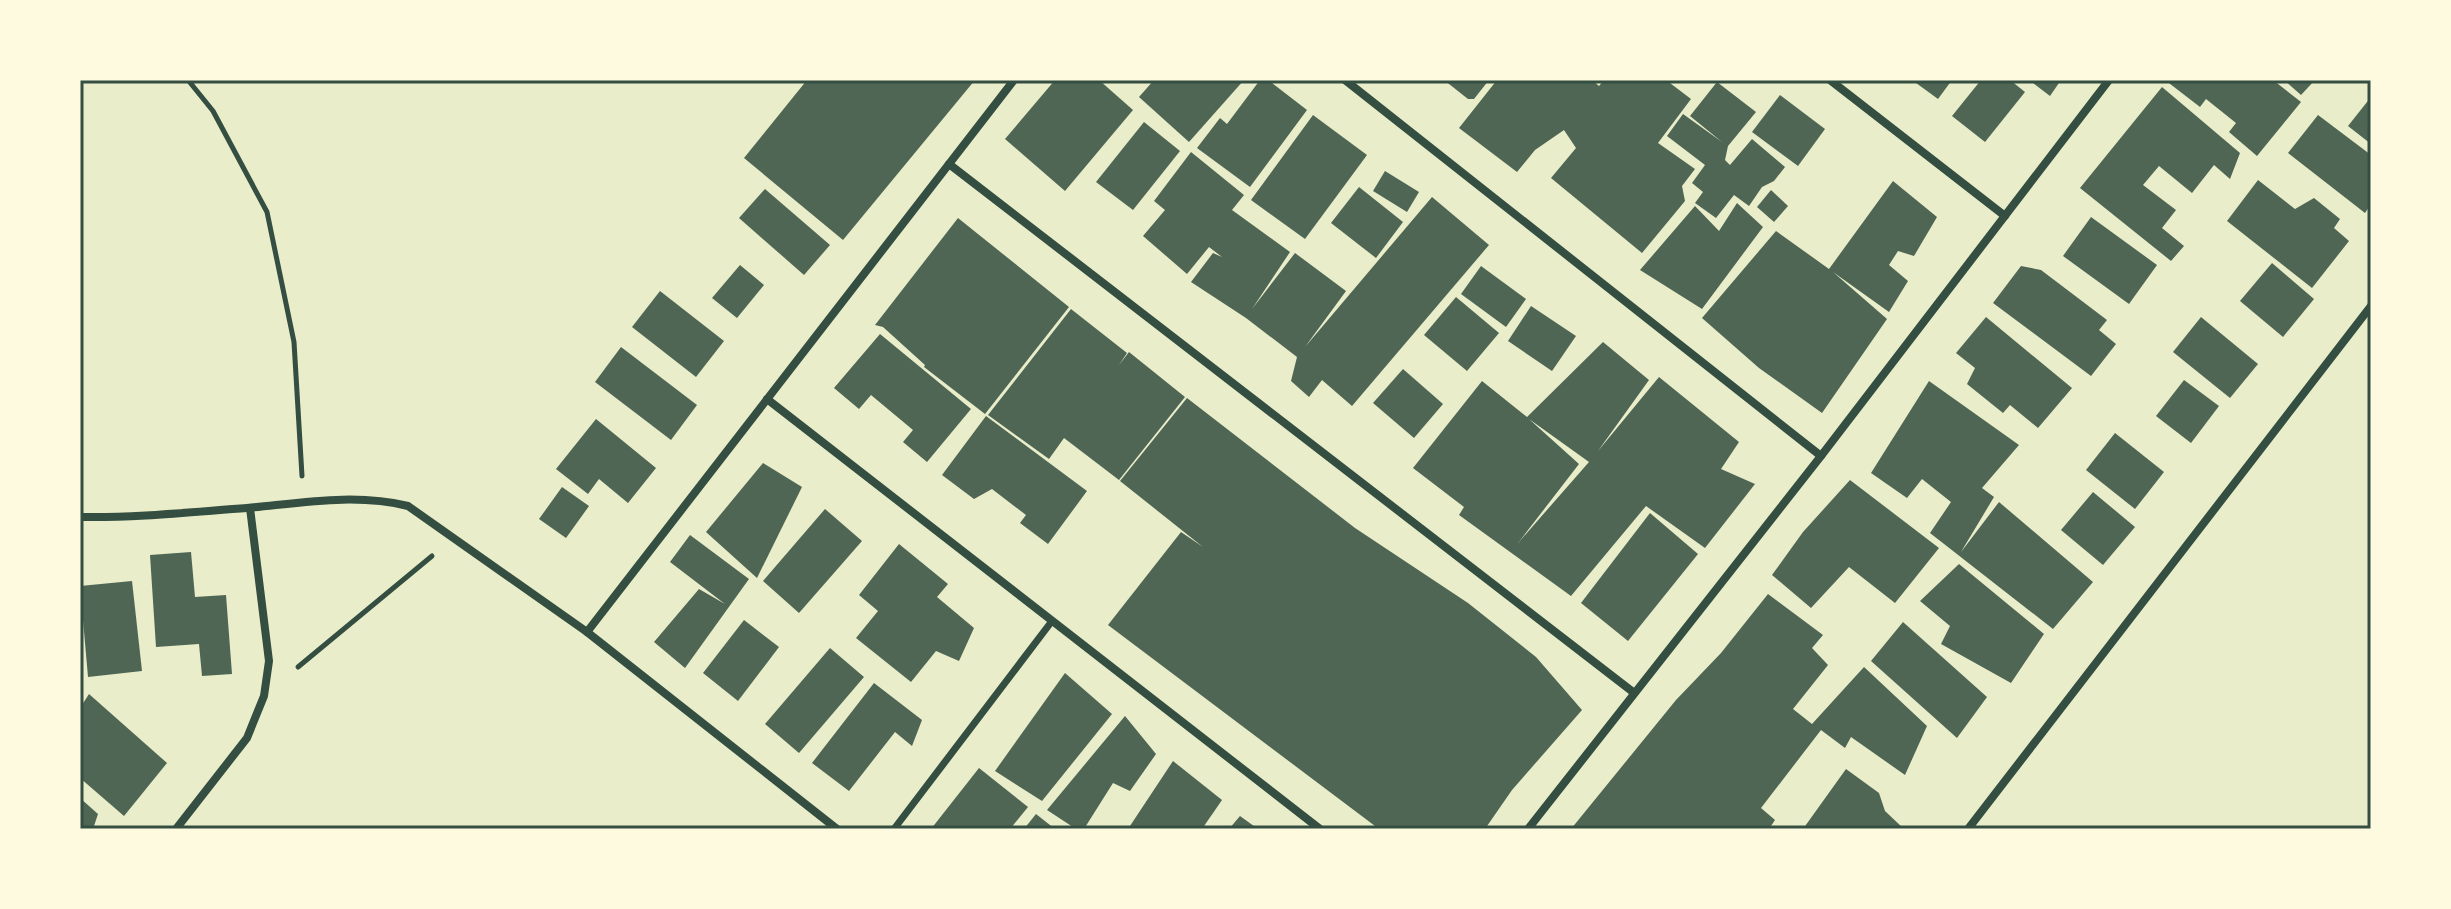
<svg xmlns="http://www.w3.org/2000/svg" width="2451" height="909" font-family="Raleway,sans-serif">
<rect width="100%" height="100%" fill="#e9edc9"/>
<g fill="#4f6655" fill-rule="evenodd">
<path d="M 807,80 L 975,80 L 843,240 L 744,158 Z"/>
<path d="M 1055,80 L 1099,80 L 1133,110 L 1065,191 L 1005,139 Z"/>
<path d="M 1154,80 L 1244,80 L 1189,142 L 1139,97 Z"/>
<path d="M 1260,80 L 1268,80 L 1307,110 L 1250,187 L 1197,148 L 1220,118 L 1227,124 Z"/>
<path d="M 1444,80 L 1489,80 L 1474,99 L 1468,99 Z"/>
<path d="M 1497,80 L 1592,80 L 1599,86 L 1604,80 L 1666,80 L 1691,99 L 1658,143 L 1695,169 L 1682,186 L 1685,201 L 1642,253 L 1551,178 L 1576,148 L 1564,130 L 1535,150 L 1517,172 L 1459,128 Z"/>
<path d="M 1912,80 L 1952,80 L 1938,99 Z"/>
<path d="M 1981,80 L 2010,80 L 2025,92 L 1985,142 L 1952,116 Z"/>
<path d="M 2029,80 L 2061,80 L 2050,96 Z"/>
<path d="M 2165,80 L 2273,80 L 2301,102 L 2257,156 L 2229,132 L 2236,123 L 2206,99 L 2200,107 Z"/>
<path d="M 2284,80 L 2315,80 L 2301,95 Z"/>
<path d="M 1717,82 L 1756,112 L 1728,146 L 1725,160 L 1730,165 L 1752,139 L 1785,167 L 1774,181 L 1762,187 L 1749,206 L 1734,195 L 1716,218 L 1695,203 L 1703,192 L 1692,183 L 1705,165 L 1667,136 L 1683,114 L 1722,142 L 1690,116 Z"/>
<path d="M 2162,87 L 2240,153 L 2230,179 L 2214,165 L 2192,193 L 2159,166 L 2143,185 L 2176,210 L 2162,228 L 2184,246 L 2171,261 L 2080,188 Z"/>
<path d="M 1780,95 L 1825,129 L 1798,166 L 1752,132 Z"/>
<path d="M 2371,97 L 2371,144 L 2348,126 Z"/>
<path d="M 1313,115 L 1367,155 L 1305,239 L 1251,200 Z"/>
<path d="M 2318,115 L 2371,155 L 2371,204 L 2365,213 L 2288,153 Z"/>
<path d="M 1144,122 L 1180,151 L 1133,210 L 1096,182 Z"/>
<path d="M 1191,152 L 1244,195 L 1232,210 L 1290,252 L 1252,309 L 1295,253 L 1346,291 L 1305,347 L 1432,197 L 1489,245 L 1352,406 L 1322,380 L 1309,397 L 1291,381 L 1297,357 L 1246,318 L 1191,282 L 1213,253 L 1222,257 L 1209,247 L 1187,274 L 1143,236 L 1165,210 L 1154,201 Z"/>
<path d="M 1385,171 L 1419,192 L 1407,212 L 1373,191 Z"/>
<path d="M 2258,180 L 2295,209 L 2314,198 L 2340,219 L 2334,228 L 2349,241 L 2312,288 L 2227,221 Z"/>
<path d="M 1893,181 L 1937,217 L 1914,256 L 1898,251 L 1889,265 L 1908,281 L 1889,312 L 1833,272 L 1887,319 L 1822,413 L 1759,368 L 1702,318 L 1776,231 L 1829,269 Z"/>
<path d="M 1359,187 L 1403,222 L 1376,258 L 1331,223 Z"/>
<path d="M 765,189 L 830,245 L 804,275 L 739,218 Z"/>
<path d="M 1771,190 L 1788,206 L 1774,222 L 1757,207 Z"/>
<path d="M 1737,203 L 1763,227 L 1702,309 L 1640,270 L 1695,206 L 1719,231 Z"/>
<path d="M 2091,217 L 2157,265 L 2129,304 L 2063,256 Z"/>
<path d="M 958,218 L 1069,307 L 985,414 L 924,367 L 925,365 L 883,327 L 875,325 Z"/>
<path d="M 2272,263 L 2314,299 L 2283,337 L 2240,301 Z"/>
<path d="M 740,265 L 764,285 L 737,318 L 712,298 Z"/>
<path d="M 1481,266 L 1526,299 L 1506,327 L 1461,294 Z"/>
<path d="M 2021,266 L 2041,270 L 2107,320 L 2099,330 L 2116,344 L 2091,376 L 1993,303 Z"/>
<path d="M 660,291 L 724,341 L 696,377 L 632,327 Z"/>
<path d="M 1456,297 L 1499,333 L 1467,371 L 1424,335 Z"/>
<path d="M 1531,306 L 1576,336 L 1552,371 L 1508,341 Z"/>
<path d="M 1071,309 L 1127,353 L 1119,365 L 1129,352 L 1185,397 L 1119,480 L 1064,438 L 1049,459 L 988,415 Z"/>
<path d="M 1986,317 L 2072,388 L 2038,428 L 2010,405 L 2003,413 L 1967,384 L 1975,368 L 1956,353 Z"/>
<path d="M 2201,317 L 2258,364 L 2230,398 L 2173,352 Z"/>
<path d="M 880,334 L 971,409 L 927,462 L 903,442 L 913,430 L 871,395 L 859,409 L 834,388 Z"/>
<path d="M 1603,342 L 1649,380 L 1598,451 L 1659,377 L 1739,442 L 1721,469 L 1755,484 L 1705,548 L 1646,506 L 1571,596 L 1459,515 L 1464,507 L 1413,468 L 1482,381 L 1527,417 ZM 1529,419 L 1589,462 L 1518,543 L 1579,464 Z"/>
<path d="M 621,347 L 697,405 L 671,440 L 595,382 Z"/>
<path d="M 1403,369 L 1443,404 L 1414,438 L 1373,403 Z"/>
<path d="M 2184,380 L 2219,406 L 2191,443 L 2156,416 Z"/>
<path d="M 1929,381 L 2019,445 L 1982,488 L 1994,497 L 1961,552 L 1999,502 L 2093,582 L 2053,629 L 1930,533 L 1951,502 L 1922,479 L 1907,498 L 1871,473 Z"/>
<path d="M 1187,398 L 1355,528 L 1468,603 L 1536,657 L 1582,710 L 1512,790 L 1485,829 L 1379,829 L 1108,625 L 1181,532 L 1203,547 L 1120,481 Z"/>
<path d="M 986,416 L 1087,491 L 1048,544 L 1020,523 L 1026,515 L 992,489 L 974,499 L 942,475 Z"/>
<path d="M 596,419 L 656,468 L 628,503 L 599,479 L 588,494 L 556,469 Z"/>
<path d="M 2115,433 L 2164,472 L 2135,509 L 2086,470 Z"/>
<path d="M 763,463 L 802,487 L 757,578 L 706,532 Z"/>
<path d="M 1850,480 L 1939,548 L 1895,603 L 1849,567 L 1811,608 L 1772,575 L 1803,532 Z"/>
<path d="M 562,487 L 589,506 L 566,538 L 539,519 Z"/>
<path d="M 2093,492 L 2135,527 L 2103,565 L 2061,530 Z"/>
<path d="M 825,509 L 862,541 L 799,613 L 763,581 Z"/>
<path d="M 1650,513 L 1698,554 L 1628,641 L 1581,603 Z"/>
<path d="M 690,535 L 749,579 L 685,668 L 654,642 L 699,589 L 725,604 L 670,562 Z"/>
<path d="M 899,544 L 948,584 L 937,597 L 974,628 L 959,661 L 936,651 L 911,682 L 856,638 L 878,611 L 859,595 Z"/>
<path d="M 191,552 L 195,597 L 226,595 L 232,674 L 202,676 L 199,644 L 156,647 L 150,555 Z"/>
<path d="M 1959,564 L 2044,634 L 2011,683 L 1941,644 L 1950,626 L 1920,601 Z"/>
<path d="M 132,581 L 142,671 L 88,677 L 80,586 Z"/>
<path d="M 1768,594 L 1823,635 L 1812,648 L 1828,665 L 1793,709 L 1812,724 L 1864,667 L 1927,726 L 1905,775 L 1851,737 L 1845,748 L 1821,730 L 1761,808 L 1775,820 L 1769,829 L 1571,829 L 1676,700 L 1721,653 Z"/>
<path d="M 744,620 L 779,647 L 738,701 L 703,673 Z"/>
<path d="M 1903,622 L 1987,697 L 1957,738 L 1871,661 Z"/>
<path d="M 830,648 L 864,677 L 799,753 L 765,724 Z"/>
<path d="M 1065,673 L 1112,714 L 1042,801 L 995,771 Z"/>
<path d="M 874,683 L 922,720 L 912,746 L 895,732 L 849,791 L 812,763 Z"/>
<path d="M 89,694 L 167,763 L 124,816 L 80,778 L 80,708 Z"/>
<path d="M 1125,716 L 1156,754 L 1130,791 L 1113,783 L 1084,829 L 1076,829 L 1047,810 Z"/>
<path d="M 1173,761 L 1222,800 L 1202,829 L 1128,829 Z"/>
<path d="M 979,768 L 1028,807 L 1010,829 L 931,829 Z"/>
<path d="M 1846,769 L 1879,793 L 1885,811 L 1904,829 L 1803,829 Z"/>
<path d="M 80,798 L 98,814 L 93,829 L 80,829 Z"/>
<path d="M 1036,814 L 1055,829 L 1024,829 Z"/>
<path d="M 1240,816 L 1258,829 L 1229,829 Z"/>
</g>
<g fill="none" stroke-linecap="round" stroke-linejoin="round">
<g stroke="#344e41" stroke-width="5">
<path d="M 188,80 L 213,111 L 267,212 L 294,342 L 302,476"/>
<path d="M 298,667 L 432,556"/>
</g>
<path stroke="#344e41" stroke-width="7" d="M 894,829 L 1052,621"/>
<g stroke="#344e41" stroke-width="8">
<path d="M 1345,80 L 1821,456"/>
<path d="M 1830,80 L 2005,216"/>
<path d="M 949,164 L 1633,692"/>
<path d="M 767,399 L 1320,829"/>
<path d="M 80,517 C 135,518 192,512 247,508 C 301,503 355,493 408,506 L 587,632 L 837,829"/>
<path d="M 587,632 L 1014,80"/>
<path d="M 176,829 L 247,738 L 264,696 L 269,661 L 250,508"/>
<path d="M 1528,829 L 1821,456 L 2109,80"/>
<path d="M 1968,829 L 2371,306"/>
</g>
</g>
<rect width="2451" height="909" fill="none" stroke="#fefae0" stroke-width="164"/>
<rect x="82" y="82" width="2287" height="745" fill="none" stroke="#344e41" stroke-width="3"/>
</svg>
